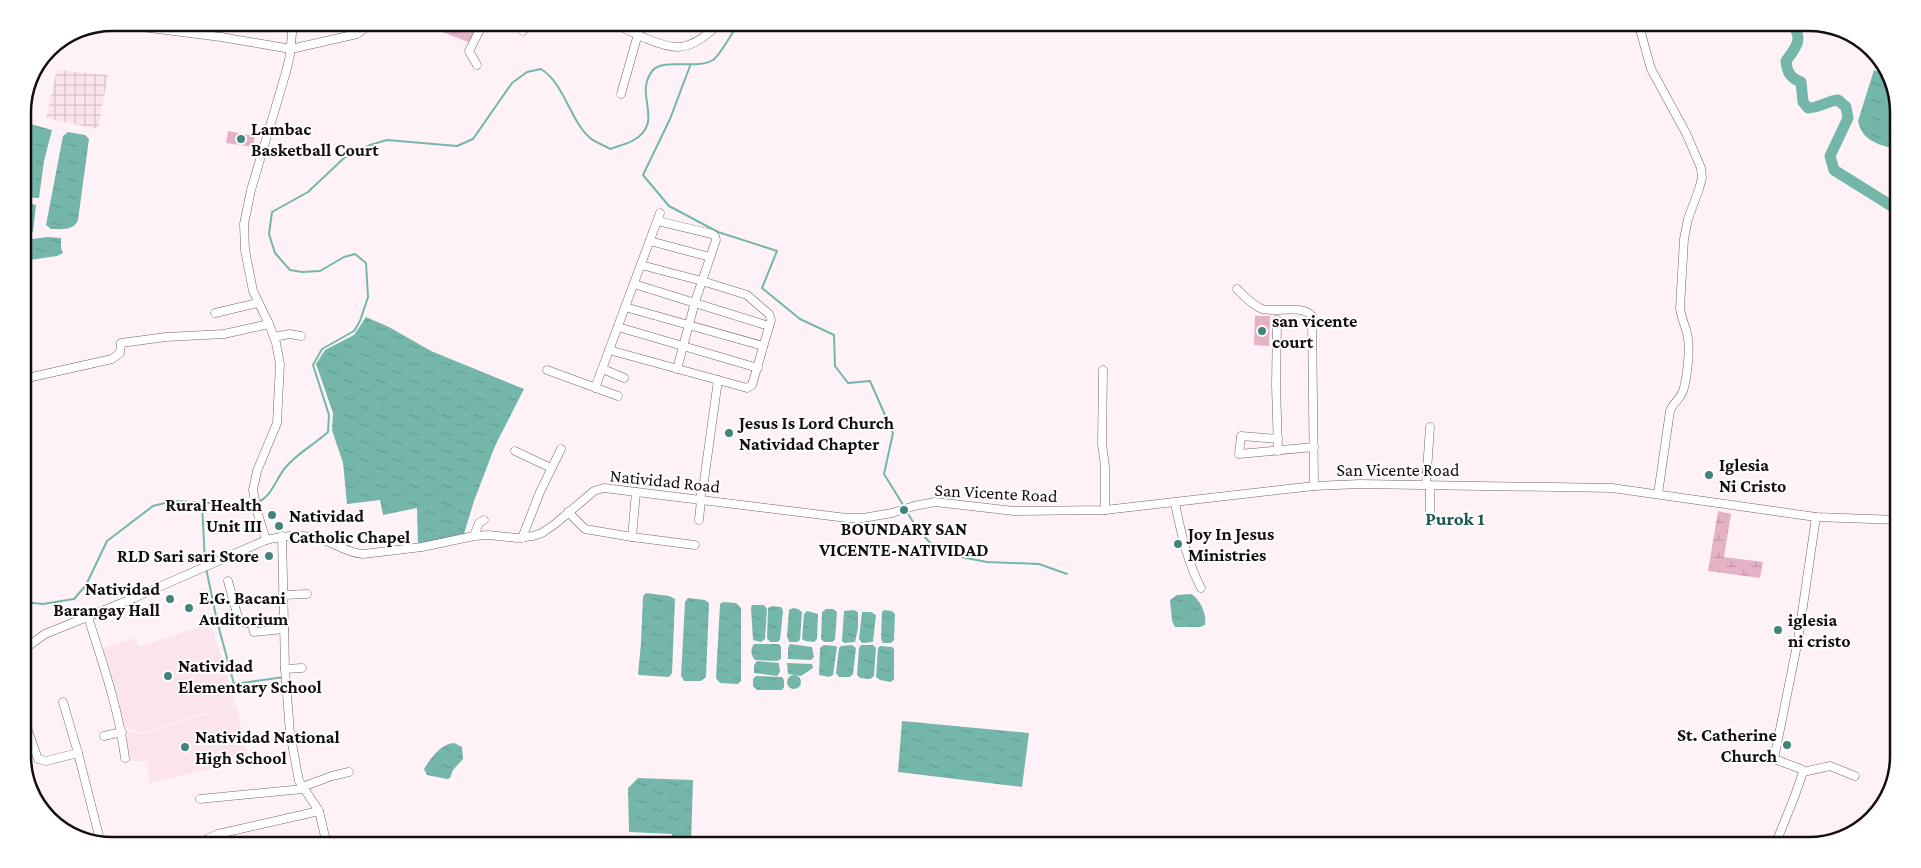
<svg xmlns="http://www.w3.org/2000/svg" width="1921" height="868" font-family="'Crimson Pro',serif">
<defs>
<pattern id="industrial-grid" width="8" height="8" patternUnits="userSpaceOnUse" patternTransform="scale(1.25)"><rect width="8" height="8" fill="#fce4ed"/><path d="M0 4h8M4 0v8" fill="none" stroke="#d7c2ca"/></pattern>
<pattern id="grass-tufts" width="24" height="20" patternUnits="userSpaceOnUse" patternTransform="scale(1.25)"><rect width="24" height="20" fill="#e4b2c6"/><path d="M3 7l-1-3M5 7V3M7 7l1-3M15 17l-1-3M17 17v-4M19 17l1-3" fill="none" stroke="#c398a9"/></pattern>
<pattern id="wetland-marsh" width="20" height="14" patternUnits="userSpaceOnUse" patternTransform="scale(1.25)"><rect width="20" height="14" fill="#e4b2c6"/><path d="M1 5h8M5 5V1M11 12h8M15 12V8" fill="none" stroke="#c398a9"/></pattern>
<pattern id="water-ripples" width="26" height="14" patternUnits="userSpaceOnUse" patternTransform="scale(1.25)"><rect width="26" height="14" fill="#75b6ab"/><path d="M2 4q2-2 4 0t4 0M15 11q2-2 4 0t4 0" fill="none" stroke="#649b92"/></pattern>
</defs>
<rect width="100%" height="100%" fill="#fff2f7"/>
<g fill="#fce4ed">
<path d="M 210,623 L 236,704 L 141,733 L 124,727 L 101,649 L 135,638 L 138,647 Z"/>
<path d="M 236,705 L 249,760 L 150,783 L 147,761 L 127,761 L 121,729 L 140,734 L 147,733 Z"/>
</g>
<path fill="url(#industrial-grid)" d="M 57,70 L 108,75 L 98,129 L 46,118 Z"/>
<path fill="url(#grass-tufts)" d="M 477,22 L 480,24 L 471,43 L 437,30 L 440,23 Z"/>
<path fill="url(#wetland-marsh)" d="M 1718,511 L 1731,514 L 1724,557 L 1763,562 L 1760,578 L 1708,571 Z"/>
<g fill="#e4b2c6">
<path d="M 228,131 L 255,136 L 253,147 L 226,143 Z"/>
<path d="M 1255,316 L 1270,316 L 1269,346 L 1254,345 Z"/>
</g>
<g fill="url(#water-ripples)">
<path d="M 1874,70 L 1888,76 L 1898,106 L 1898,150 C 1881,145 1862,142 1858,121 Z"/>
<path d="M 27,123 L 52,130 L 44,161 L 39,198 L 23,197 L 23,150 Z"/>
<path d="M 68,132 L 85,135 L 89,139 L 78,220 C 74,231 61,229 51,229 L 46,225 L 63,136 Z"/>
<path d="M 23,202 L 36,205 L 33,232 L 23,231 Z"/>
<path d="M 48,237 L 61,238 L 61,248 L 63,253 L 57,256 L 23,261 L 23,240 Z"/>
<path d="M 366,317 L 389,327 L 431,351 L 524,389 L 495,446 L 474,501 L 464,534 L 418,546 L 417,508 L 383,515 L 380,500 L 347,504 L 343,463 L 332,430 L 333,413 L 316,364 L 325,350 L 354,335 Z"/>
<path d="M 646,593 L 669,596 L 675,599 L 672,673 L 669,677 L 639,675 L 638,674 L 641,643 L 643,596 Z"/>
<path d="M 1191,594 C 1200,599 1207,614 1205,625 L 1200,627 L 1175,627 L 1172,621 L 1170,600 L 1177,595 Z"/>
<path d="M 688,598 L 705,600 L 709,603 L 706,677 L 701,681 L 684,681 L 681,676 L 685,602 Z"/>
<path d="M 723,602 L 736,603 L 741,608 L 741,681 L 738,684 L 720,683 L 716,678 L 720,604 Z"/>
<path d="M 752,605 L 764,605 L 767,609 L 765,639 L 761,642 L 753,640 L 751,608 Z"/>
<path d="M 772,606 L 781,607 L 783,611 L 780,640 L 777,642 L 770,642 L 767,638 L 768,608 Z"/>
<path d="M 793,608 L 798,609 L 802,612 L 800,640 L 797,642 L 789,642 L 787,636 L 789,610 Z"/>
<path d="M 826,609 L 833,609 L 837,612 L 835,640 L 832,642 L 824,642 L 821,639 L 822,612 Z"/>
<path d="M 884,610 L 892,611 L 895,614 L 894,640 L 891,643 L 883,643 L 881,639 L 882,612 Z"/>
<path d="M 807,611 L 818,614 L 817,639 L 814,642 L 805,641 L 802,639 L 804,614 Z"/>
<path d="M 844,611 L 854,610 L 858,612 L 858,628 L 855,642 L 844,643 L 842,641 Z"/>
<path d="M 862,612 L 871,612 L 876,615 L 873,642 L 862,643 L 859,639 Z"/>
<path d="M 754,644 L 779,644 L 781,647 L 781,659 L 777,661 L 755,660 C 751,656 750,649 754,644 Z"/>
<path d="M 790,644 L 812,647 L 814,657 L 811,660 L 788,659 L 788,648 Z"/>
<path d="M 824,645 L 835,646 L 837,647 L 833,675 L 829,677 L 819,675 L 820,648 Z"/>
<path d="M 852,645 L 856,648 L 853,674 L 850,677 L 839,677 L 836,673 L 839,648 L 841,646 Z"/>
<path d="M 861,645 L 873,645 L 876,648 L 874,676 L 870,679 L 860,678 L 857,675 L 859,648 Z"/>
<path d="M 880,646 L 892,647 L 894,649 L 894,679 L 891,682 L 880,680 L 876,677 L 878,648 Z"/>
<path d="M 757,661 L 779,663 L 780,672 L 777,676 L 754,673 L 754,665 Z"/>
<path d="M 787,663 L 812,664 L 813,668 L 801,676 L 788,674 Z"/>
<circle cx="794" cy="682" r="7"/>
<path d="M 756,676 L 782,677 L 784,680 L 784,687 L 782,690 L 757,690 L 753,686 L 753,679 Z"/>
<path d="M 902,721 L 1029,733 L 1022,787 L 898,772 Z"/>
<path d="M 454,743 L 462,747 L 463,759 L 453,770 L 450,778 L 447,779 L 427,775 L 424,769 C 431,758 440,744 454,743 Z"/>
<path d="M 638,778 L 693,780 L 691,845 L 672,845 L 672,834 L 629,832 L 628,788 Z"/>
</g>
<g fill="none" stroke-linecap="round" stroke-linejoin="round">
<g stroke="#75b6ab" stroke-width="2">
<path d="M 787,22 C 799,26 808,31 818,22"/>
<path d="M 690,66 L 670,119 L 643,175 L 669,206 L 718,232 L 777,251 L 762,288 L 800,319 L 834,335 L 835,366 L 848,383 L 870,381 L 893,433 L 884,474 L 905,508"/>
<path d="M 202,502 L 205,564"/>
<path d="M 258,502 C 271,497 276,479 285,468 C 297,453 314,445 328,432 L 329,415 L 313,365 L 322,349 L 354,331 L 360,321 L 368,297 L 366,263 L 355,254 L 344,257 L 320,271 L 302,272 L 290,270 L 275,253 L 269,234 L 272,212 L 308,192 L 344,158 L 370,145 L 387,140 L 457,146 L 473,139 L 512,83 L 527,72 L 541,69 C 564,83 570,120 589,137 C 594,142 604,145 610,149 C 617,146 625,145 632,141 C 667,122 632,95 653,70 C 664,58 697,70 713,60 C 719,57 734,30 739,22"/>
<path d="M 907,512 L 918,530 L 940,553 L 987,562 L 1039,564 L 1067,574"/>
<path d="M 206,568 L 217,621 L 234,684 L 284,677"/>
<path d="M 23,602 L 43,604 L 74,599 L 86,585 L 107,541 L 153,506 L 173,501 L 249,505 L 253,503"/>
</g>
<path stroke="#75b6ab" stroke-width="11" d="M 1791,22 C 1804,39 1797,46 1786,61 C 1787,72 1790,78 1801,82 L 1803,102 L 1808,108 C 1819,108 1827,101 1838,100 L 1846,107 L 1848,118 L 1830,156 L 1834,170 L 1898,210"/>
<defs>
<g id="minor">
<path d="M 612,22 C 630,31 659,47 678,47 C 694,47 709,33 721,22"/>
<path d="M 1638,22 L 1651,69 L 1686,133 L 1701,168 L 1702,178 L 1699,189 L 1688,219 L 1684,239 L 1680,308 C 1681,319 1687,328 1688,339 C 1690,351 1687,379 1683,391 C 1681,398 1673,403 1670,411 L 1658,494"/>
<path d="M 110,23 L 221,37 L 291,49 L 357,34 L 365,28 L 367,22"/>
<path d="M 523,31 L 527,22"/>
<path d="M 477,65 L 469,51 L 484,22"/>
<path d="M 621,94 L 638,34"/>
<path d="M 658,221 L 712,234 L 715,236 L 716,240 L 695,302 L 677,369"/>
<path d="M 650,241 L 710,257"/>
<path d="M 634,284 L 769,326"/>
<path d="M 1237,289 C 1244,296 1252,305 1262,309 C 1276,313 1302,304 1312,316 L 1314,486"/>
<path d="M 625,307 L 763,346"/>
<path d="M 215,313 L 258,303"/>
<path d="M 1277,320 L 1276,385 L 1278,451"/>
<path d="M 618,327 L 758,368"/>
<path d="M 274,337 L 290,334 L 301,336"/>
<path d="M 609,350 L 747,388 L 752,385 L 771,320 L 769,314 L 747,295 L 702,281 L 641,265"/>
<path d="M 603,369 L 624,378"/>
<path d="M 547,370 L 618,396"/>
<path d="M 1103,370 L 1102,444 L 1105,467 L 1105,510"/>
<path d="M 23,379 L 112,359 L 120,353 L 121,343 L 166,337 L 224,334 L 269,324"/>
<path d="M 595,388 L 660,213"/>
<path d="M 1278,439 L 1241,436 L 1239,454 L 1314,447"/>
<path d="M 515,451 L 551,468"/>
<path d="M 1426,485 L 1430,427"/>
<path d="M 636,492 L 632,537 L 695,545"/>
<path d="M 700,499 L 704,481 L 718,380"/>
<path d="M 1175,503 C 1181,533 1187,561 1201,588"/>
<path d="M 568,512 L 585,529 L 632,537"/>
<path d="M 699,520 L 701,500"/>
<path d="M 1430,522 L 1430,485"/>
<path d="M 282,536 L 285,669 L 290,733 L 299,781 L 319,811 L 327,845"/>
<path d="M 474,536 L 479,523 L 484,520"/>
<path d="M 522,538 L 540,492 L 561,449"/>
<path d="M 266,540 L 257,511 L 253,490 L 257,471 L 277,423 L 280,364 L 276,343 L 269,324 L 253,291 L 245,250 L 244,224 L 251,190 L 286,72 L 290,55 L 293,22"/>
<path d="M 228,581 L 239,621 L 252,624 L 254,632 L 284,629"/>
<path d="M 283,595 L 307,594"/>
<path d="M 88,617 C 103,664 119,710 125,758"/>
<path d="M 23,650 L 45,634 L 134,598 L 266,540 C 287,535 308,533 329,542 C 340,547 350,553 363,554 L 422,547 L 474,536 L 488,535 L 517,538 L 533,536 L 542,533 L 555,524 L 594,491 L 604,488 L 847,518 L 863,518 L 892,513 L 914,506 L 935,502 L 1014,511 L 1105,510 L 1314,486 L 1360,484 L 1612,488 L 1816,517 L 1898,520"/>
<path d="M 285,669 L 302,668"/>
<path d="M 23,717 L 38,759 L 46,761 L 78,753 L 63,702"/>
<path d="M 104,736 L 122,732"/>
<path d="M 78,753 L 99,836"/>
<path d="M 1803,772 L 1830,766 L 1855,776"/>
<path d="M 302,787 L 332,776 L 349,772"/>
<path d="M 200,799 L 303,789"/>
<path d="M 201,845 L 209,838 L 218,834 L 319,811"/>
<path d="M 1775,845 L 1794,798 L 1803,772 L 1801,769 L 1774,759 L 1798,640 L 1816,517"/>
</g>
</defs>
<use href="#minor" stroke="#76646b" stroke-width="9"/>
<use href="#minor" stroke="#fff" stroke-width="8"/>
</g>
<g fill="#40847a" stroke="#fff" stroke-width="2">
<circle cx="241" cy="139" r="5"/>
<circle cx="1262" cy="331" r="5"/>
<circle cx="729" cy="433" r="5"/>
<circle cx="1709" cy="475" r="5"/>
<circle cx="904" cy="510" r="5"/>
<circle cx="272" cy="515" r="5"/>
<circle cx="279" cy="526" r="5"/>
<circle cx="1178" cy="544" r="5"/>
<circle cx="269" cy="556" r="5"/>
<circle cx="170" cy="599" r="5"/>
<circle cx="189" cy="608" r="5"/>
<circle cx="1778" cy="630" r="5"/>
<circle cx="168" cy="676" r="5"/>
<circle cx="1787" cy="745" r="5"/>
<circle cx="185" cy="747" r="5"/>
</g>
<g text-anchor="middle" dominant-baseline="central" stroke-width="4" stroke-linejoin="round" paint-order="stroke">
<g font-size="18" font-weight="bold" fill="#150e11" stroke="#fff" text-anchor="start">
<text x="251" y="129">Lambac<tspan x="251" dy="21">Basketball Court</tspan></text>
<text x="1272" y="321">san vicente<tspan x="1272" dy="21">court</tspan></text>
<text x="739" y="423">Jesus Is Lord Church<tspan x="739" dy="21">Natividad Chapter</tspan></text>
<text x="1719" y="465">Iglesia<tspan x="1719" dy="21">Ni Cristo</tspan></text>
<text x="262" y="505" text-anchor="end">Rural Health<tspan x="262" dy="21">Unit III</tspan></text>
<text x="289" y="516">Natividad<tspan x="289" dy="21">Catholic Chapel</tspan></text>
<text x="904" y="529" text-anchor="middle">BOUNDARY SAN<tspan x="904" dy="21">VICENTE-NATIVIDAD</tspan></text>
<text x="1188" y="534">Joy In Jesus<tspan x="1188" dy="21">Ministries</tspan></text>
<text x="259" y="556" text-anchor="end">RLD Sari sari Store</text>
<text x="160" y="589" text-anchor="end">Natividad<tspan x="160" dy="21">Barangay Hall</tspan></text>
<text x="199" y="598">E.G. Bacani<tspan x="199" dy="21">Auditorium</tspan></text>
<text x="1788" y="620">iglesia<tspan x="1788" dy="21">ni cristo</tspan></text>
<text x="178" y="666">Natividad<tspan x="178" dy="21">Elementary School</tspan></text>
<text x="1777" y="735" text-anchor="end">St. Catherine<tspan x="1777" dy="21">Church</tspan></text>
<text x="195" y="737">Natividad National<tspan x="195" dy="21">High School</tspan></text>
</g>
<g font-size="18" fill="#150e11" stroke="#fff">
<text x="1398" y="470">San Vicente Road</text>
<text transform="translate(665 481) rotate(6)">Natividad Road</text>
<text transform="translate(996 493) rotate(3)">San Vicente Road</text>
</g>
<g font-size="19" font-weight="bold" fill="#1d564e" stroke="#fff">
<text x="1455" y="518">Purok 1</text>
</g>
</g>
<path d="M0 0H1921V868H0ZM112 31H1809A81 81 0 0 1 1890 112V756A81 81 0 0 1 1809 837H112A81 81 0 0 1 31 756V112A81 81 0 0 1 112 31Z" fill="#fff" fill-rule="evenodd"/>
<path fill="none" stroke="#150e11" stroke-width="2.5" d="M112 31H1809A81 81 0 0 1 1890 112V756A81 81 0 0 1 1809 837H112A81 81 0 0 1 31 756V112A81 81 0 0 1 112 31Z"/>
</svg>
